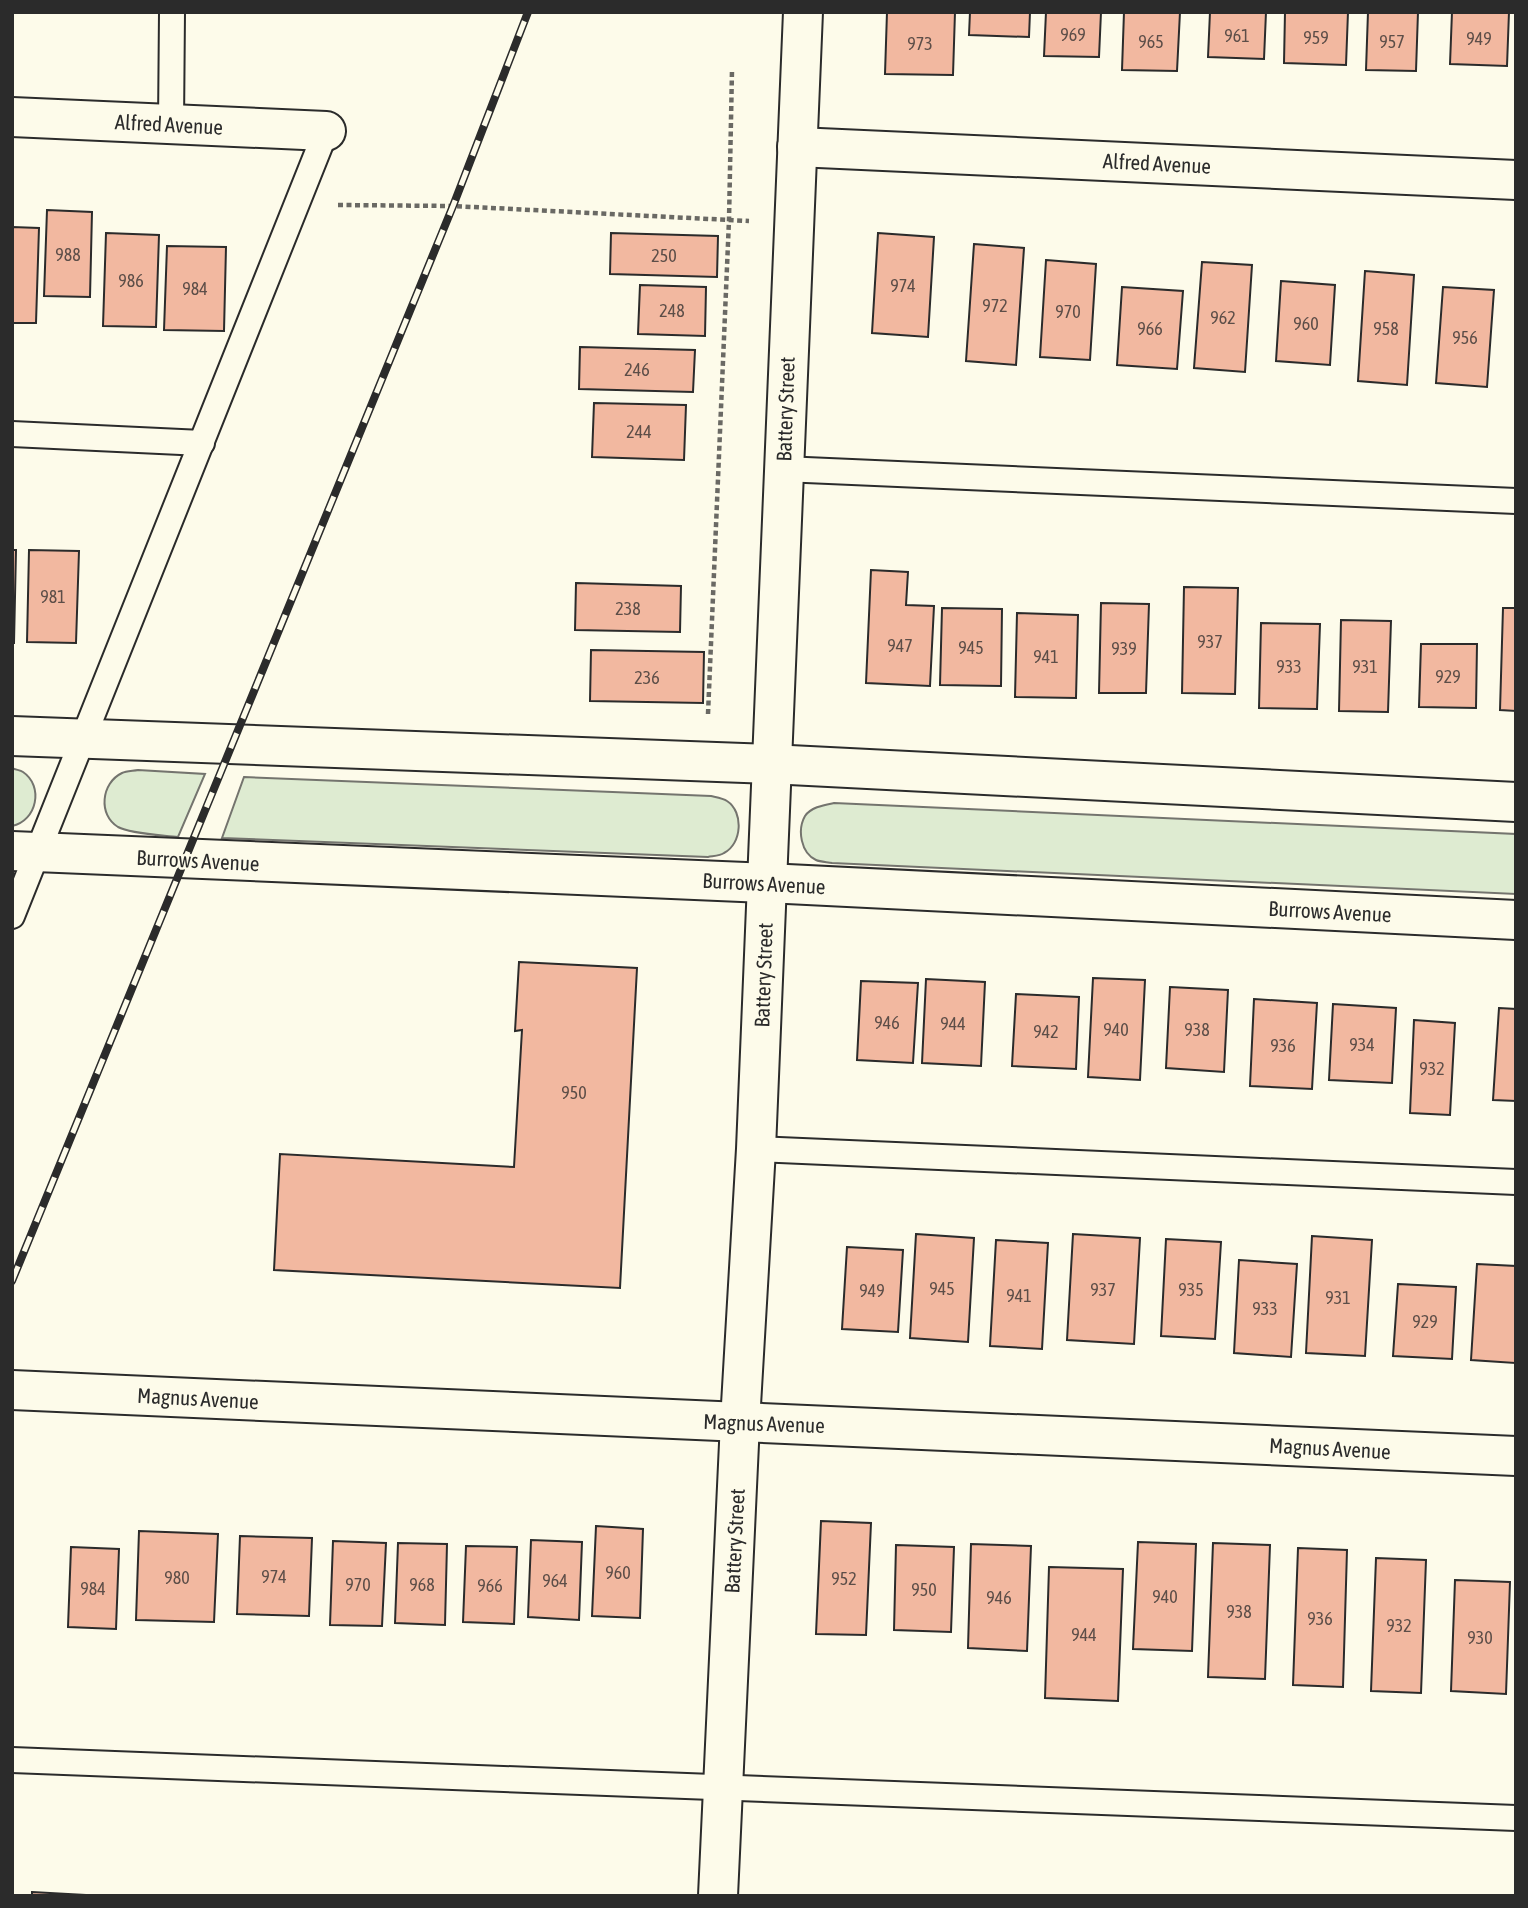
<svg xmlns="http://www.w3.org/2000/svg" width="1528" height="1908" font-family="'Asap Condensed',sans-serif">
<rect width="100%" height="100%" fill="#fdfbea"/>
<g fill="#deebd1" stroke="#74746e" stroke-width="2">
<path d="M 12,768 C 16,770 20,770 23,772 C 44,786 37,821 12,826 Z"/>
<path d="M 138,770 L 205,774 L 178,837 C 162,835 131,834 118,827 C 98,815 101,783 122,773 C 126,771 133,771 138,770 Z"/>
<path d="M 244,777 L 711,796 C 715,797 723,798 727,801 C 744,812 742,844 724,853 C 720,856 713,856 708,857 L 222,838 Z"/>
<path d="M 834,803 L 1516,834 L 1516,894 L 832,863 C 828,862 820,862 816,860 C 801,853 797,830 805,816 C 811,807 824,805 834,803 Z"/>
</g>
<g fill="#f2b8a0" stroke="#2b2b2b" stroke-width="2">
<path d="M 887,12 L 955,12 L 953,75 L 885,74 Z"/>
<path d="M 970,12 L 1030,12 L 1029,37 L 969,35 Z"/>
<path d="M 1046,12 L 1101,12 L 1099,57 L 1044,56 Z"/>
<path d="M 1124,12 L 1180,12 L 1177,71 L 1122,70 Z"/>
<path d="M 1210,12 L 1266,12 L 1264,59 L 1208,57 Z"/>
<path d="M 1285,12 L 1348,12 L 1346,65 L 1284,63 Z"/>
<path d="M 1368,12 L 1418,12 L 1416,71 L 1366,70 Z"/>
<path d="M 1452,12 L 1509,12 L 1507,66 L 1450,64 Z"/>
<path d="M 47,210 L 92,212 L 90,297 L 44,296 Z"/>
<path d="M 12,227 L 39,228 L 36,323 L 12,323 Z"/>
<path d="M 106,233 L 159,235 L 156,327 L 103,326 Z"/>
<path d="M 611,233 L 718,236 L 717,277 L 610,274 Z"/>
<path d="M 878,233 L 934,237 L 928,337 L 872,333 Z"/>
<path d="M 974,244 L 1024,248 L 1016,365 L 966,361 Z"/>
<path d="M 167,246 L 226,247 L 224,331 L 164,330 Z"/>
<path d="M 1046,260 L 1096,264 L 1090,360 L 1040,357 Z"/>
<path d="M 1202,262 L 1252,265 L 1245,372 L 1194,368 Z"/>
<path d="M 1365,271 L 1414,275 L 1407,385 L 1358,381 Z"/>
<path d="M 1281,281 L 1335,285 L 1330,365 L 1276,361 Z"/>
<path d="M 640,285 L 706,287 L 705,336 L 638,334 Z"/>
<path d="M 1122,287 L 1183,291 L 1177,369 L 1117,365 Z"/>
<path d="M 1443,287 L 1494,290 L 1487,387 L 1436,383 Z"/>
<path d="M 580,347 L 695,350 L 693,392 L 579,389 Z"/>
<path d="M 594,403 L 686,405 L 684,460 L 592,457 Z"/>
<path d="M 12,550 L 16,550 L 14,643 L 12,643 Z"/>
<path d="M 29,550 L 79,551 L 76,643 L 27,642 Z"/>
<path d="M 871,570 L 908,572 L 906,605 L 934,606 L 930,686 L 866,683 Z"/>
<path d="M 576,583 L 681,586 L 680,632 L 575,630 Z"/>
<path d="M 1184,587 L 1238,588 L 1235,694 L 1182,693 Z"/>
<path d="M 1101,603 L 1149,604 L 1146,693 L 1099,693 Z"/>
<path d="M 942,608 L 1002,609 L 1001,686 L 940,685 Z"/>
<path d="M 1503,608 L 1516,608 L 1516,711 L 1500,710 Z"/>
<path d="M 1017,613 L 1078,615 L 1076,698 L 1015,697 Z"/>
<path d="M 1341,620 L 1391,621 L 1388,712 L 1339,711 Z"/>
<path d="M 1261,623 L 1320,624 L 1317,709 L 1259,708 Z"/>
<path d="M 1421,644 L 1477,644 L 1476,708 L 1419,707 Z"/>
<path d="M 591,650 L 704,652 L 703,703 L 590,701 Z"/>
<path d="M 519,962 L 637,968 L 620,1288 L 274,1270 L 280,1154 L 514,1167 L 522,1030 L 515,1031 Z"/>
<path d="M 1093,978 L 1145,980 L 1140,1080 L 1088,1077 Z"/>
<path d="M 926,979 L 985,982 L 981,1066 L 922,1063 Z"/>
<path d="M 861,981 L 918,983 L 913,1063 L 857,1060 Z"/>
<path d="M 1170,987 L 1228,990 L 1224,1072 L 1166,1068 Z"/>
<path d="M 1016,994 L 1079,997 L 1076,1069 L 1012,1066 Z"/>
<path d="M 1254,999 L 1317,1003 L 1312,1089 L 1250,1086 Z"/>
<path d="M 1333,1004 L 1396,1008 L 1392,1083 L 1329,1080 Z"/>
<path d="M 1499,1008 L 1516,1009 L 1516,1101 L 1493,1100 Z"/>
<path d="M 1414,1020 L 1455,1023 L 1450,1115 L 1410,1113 Z"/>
<path d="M 916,1234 L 974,1238 L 968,1342 L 910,1338 Z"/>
<path d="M 1073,1234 L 1140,1238 L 1134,1344 L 1067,1340 Z"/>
<path d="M 1312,1236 L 1372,1240 L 1365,1356 L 1306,1353 Z"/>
<path d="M 1166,1239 L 1221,1242 L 1215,1339 L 1161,1336 Z"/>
<path d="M 996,1240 L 1048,1243 L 1042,1349 L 990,1346 Z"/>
<path d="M 847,1247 L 903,1250 L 898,1332 L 842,1329 Z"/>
<path d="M 1239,1260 L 1297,1264 L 1291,1357 L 1234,1353 Z"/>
<path d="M 1477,1264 L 1516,1266 L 1515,1363 L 1471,1360 Z"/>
<path d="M 1398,1284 L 1456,1287 L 1452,1359 L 1393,1356 Z"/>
<path d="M 821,1521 L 871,1523 L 866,1635 L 816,1634 Z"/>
<path d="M 596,1526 L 643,1529 L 640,1618 L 592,1616 Z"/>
<path d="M 139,1531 L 218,1534 L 214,1622 L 136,1620 Z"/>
<path d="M 240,1536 L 312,1538 L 309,1616 L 237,1614 Z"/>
<path d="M 531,1540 L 582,1542 L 579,1620 L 528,1617 Z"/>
<path d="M 333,1541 L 386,1543 L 382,1626 L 330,1625 Z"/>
<path d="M 1138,1542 L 1196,1544 L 1192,1651 L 1133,1649 Z"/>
<path d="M 398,1543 L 447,1544 L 445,1625 L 395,1623 Z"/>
<path d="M 1213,1543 L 1270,1545 L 1265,1679 L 1208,1677 Z"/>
<path d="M 971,1544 L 1031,1546 L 1027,1651 L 968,1648 Z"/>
<path d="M 896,1545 L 954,1547 L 951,1632 L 894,1630 Z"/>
<path d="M 466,1546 L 517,1547 L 514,1624 L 463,1622 Z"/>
<path d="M 71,1547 L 119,1549 L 116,1629 L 68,1627 Z"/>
<path d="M 1298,1548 L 1347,1550 L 1343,1687 L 1293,1685 Z"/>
<path d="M 1376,1558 L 1426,1560 L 1421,1693 L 1371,1691 Z"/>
<path d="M 1049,1567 L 1123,1569 L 1118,1701 L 1045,1698 Z"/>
<path d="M 1455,1580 L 1510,1582 L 1506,1694 L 1451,1691 Z"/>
<path d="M 32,1892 L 104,1896 L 32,1896 Z"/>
</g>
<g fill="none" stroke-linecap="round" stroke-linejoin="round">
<defs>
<g id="service">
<path d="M 171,124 L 172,12"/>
<path d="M 12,434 L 202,443"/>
<path d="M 783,469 L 1516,501"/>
<path d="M 12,916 L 326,131"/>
<path d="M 756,1149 L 1516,1182"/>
<path d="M 12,1760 L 1516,1818"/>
</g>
<g id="minor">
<path d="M 12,117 L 326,131"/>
<path d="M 797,147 L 1516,180"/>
<path d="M 12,1390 L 1516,1456"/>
<path d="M 718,1896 L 740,1422 L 756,1149 L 803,12"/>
</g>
<g id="tertiary">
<path d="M 12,736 L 770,764 L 1516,802"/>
<path d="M 12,851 L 767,883 L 1516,920"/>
</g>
</defs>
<use href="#service" stroke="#2b2b2b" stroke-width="28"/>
<use href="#minor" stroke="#2b2b2b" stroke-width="42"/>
<use href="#tertiary" stroke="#2b2b2b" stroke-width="42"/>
<g stroke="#6a6964" stroke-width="4.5" stroke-dasharray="5 3.5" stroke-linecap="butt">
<path d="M 338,205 L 453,206 L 749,221"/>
<path d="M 708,714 L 729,220 L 732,70"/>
</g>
<use href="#service" stroke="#fdfbea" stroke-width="24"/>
<use href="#minor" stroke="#fdfbea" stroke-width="38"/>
<use href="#tertiary" stroke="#fdfbea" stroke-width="38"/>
<defs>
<path id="rail" d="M 12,1281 L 453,206 L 528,12"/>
</defs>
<use href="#rail" stroke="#2b2b2b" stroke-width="8"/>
<use href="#rail" stroke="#fdfbea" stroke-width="5" stroke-dasharray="16" stroke-linecap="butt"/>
</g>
<g text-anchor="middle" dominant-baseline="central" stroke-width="5" stroke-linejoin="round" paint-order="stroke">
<g font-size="18" fill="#5d4e48">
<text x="1073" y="34">969</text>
<text x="1237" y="35">961</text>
<text x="1316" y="37">959</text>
<text x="1479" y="38">949</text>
<text x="1151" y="41">965</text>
<text x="1392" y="41">957</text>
<text x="920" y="43">973</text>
<text x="68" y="254">988</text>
<text x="664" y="255">250</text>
<text x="131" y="280">986</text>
<text x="903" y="285">974</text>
<text x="195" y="288">984</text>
<text x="995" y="305">972</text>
<text x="672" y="310">248</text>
<text x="1068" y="311">970</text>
<text x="1223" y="317">962</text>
<text x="1306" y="323">960</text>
<text x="1150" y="328">966</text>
<text x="1386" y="328">958</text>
<text x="1465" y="337">956</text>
<text x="637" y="369">246</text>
<text x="639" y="431">244</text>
<text x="53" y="596">981</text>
<text x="628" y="608">238</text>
<text x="1210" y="641">937</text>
<text x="900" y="645">947</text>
<text x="971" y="647">945</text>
<text x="1124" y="648">939</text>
<text x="1046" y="656">941</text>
<text x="1289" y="666">933</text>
<text x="1365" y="666">931</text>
<text x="1448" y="676">929</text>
<text x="647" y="677">236</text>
<text x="887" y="1022">946</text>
<text x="953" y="1023">944</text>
<text x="1116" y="1029">940</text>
<text x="1197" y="1029">938</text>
<text x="1046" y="1031">942</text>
<text x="1362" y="1044">934</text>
<text x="1283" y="1045">936</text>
<text x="1432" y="1068">932</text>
<text x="574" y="1092">950</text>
<text x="942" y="1288">945</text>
<text x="1103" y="1289">937</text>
<text x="1191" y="1289">935</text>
<text x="872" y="1290">949</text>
<text x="1019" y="1295">941</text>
<text x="1338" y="1297">931</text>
<text x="1265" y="1308">933</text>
<text x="1425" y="1321">929</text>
<text x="618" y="1572">960</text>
<text x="274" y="1576">974</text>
<text x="177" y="1577">980</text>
<text x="844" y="1578">952</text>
<text x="555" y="1580">964</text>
<text x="358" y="1584">970</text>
<text x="422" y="1584">968</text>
<text x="490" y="1585">966</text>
<text x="93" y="1588">984</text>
<text x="924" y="1589">950</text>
<text x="1165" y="1596">940</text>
<text x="999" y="1597">946</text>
<text x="1239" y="1611">938</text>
<text x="1320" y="1618">936</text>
<text x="1399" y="1625">932</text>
<text x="1084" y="1634">944</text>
<text x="1480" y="1637">930</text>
</g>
<g font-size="21" fill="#2b2b2b" stroke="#fdfbea">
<text transform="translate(169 124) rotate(3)">Alfred Avenue</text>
<text transform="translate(1157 163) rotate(3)">Alfred Avenue</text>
<text transform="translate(785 409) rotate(-88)">Battery Street</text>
<text transform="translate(198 860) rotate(3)">Burrows Avenue</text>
<text transform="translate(764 883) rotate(3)">Burrows Avenue</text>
<text transform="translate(1330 911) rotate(3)">Burrows Avenue</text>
<text transform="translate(763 975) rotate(-88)">Battery Street</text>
<text transform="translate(198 1398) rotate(3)">Magnus Avenue</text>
<text transform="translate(764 1423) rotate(2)">Magnus Avenue</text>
<text transform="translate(1330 1448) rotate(3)">Magnus Avenue</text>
<text transform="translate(734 1541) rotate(-87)">Battery Street</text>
</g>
</g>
<rect width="1528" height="1908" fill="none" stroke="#2b2b2b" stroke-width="28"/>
</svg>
